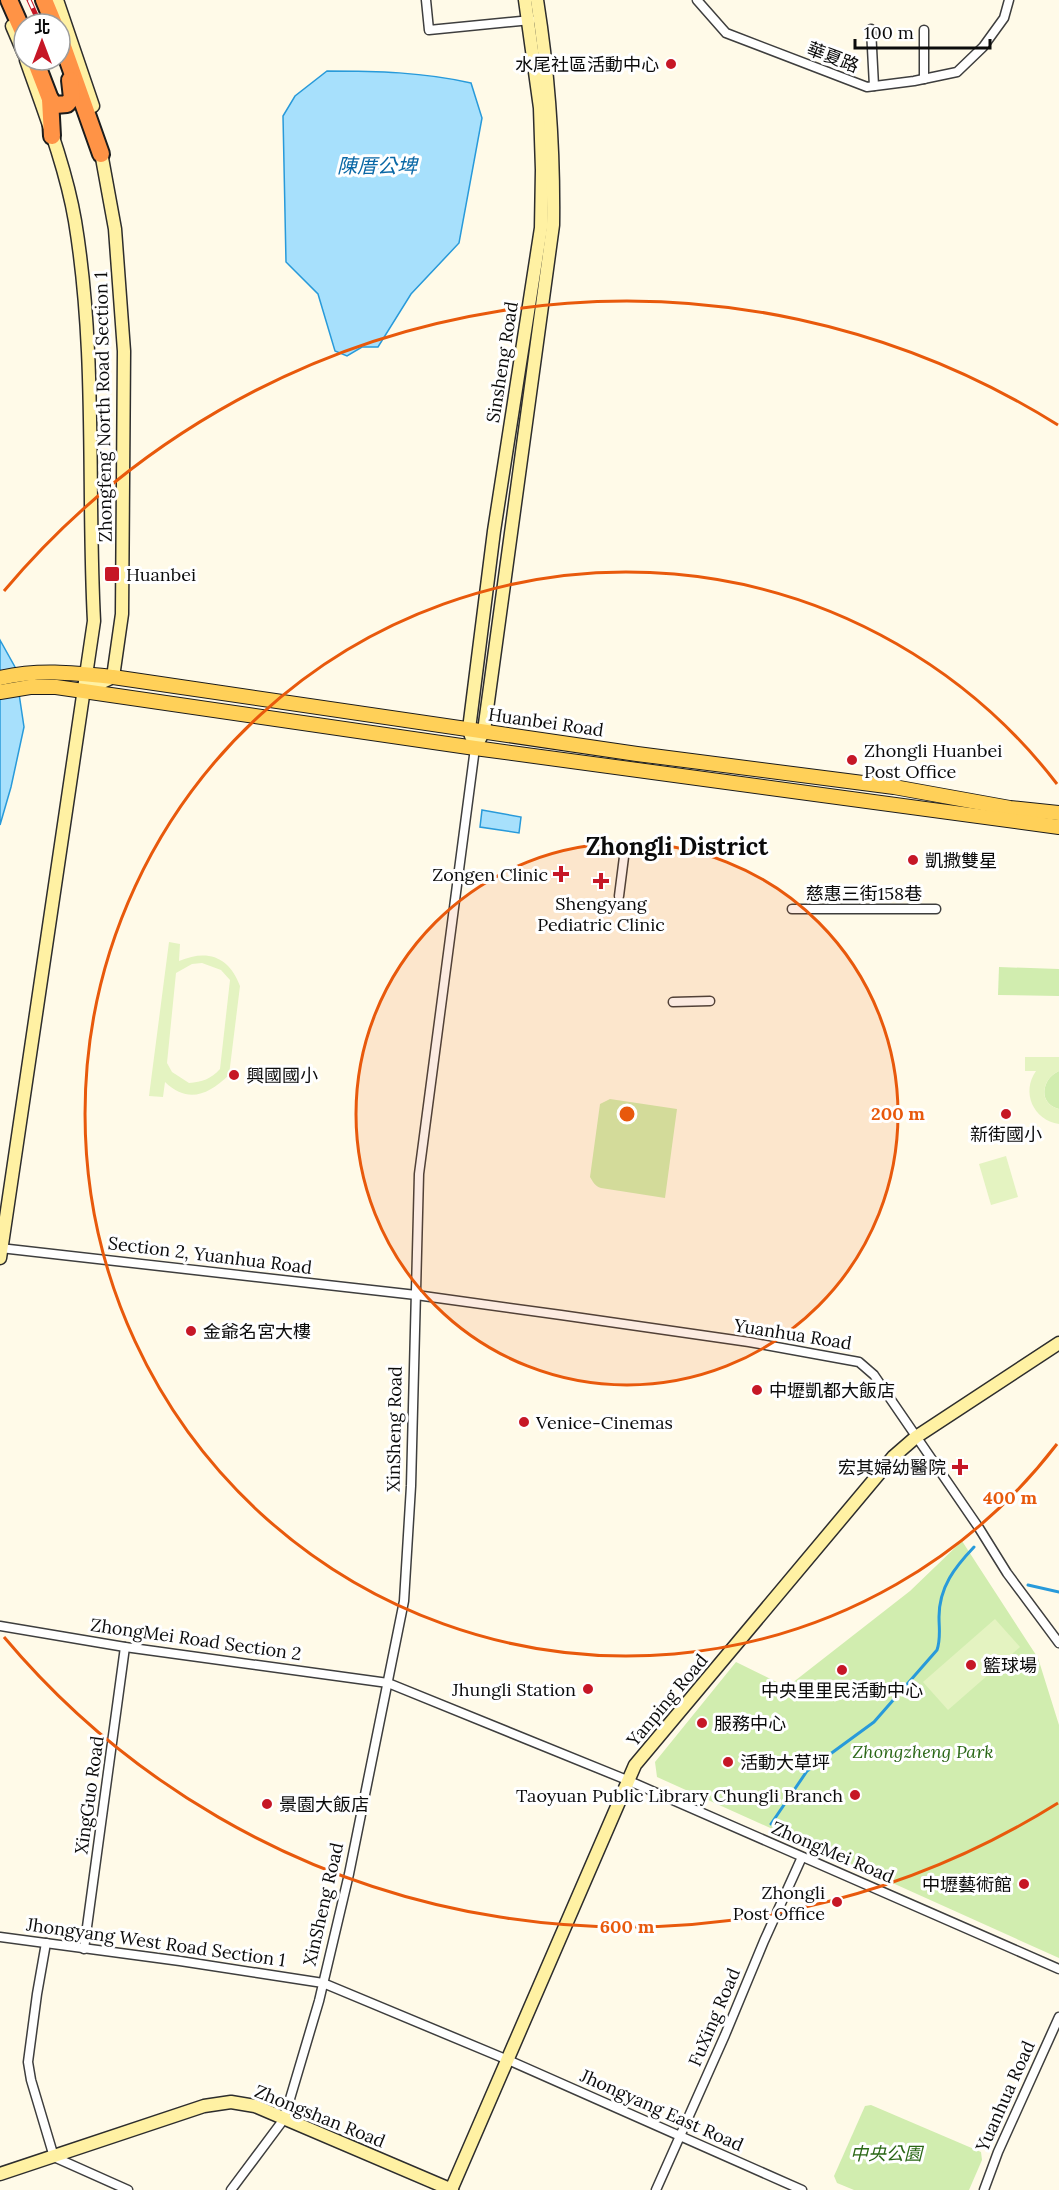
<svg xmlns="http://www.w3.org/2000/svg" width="1059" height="2190" font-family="Lora,'Noto Sans TC',serif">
<rect width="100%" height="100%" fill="#fffae8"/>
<g fill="#d1edaf">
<path d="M 999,967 L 1059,969 L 1059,996 L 998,995 Z"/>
<path d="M 1059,1071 L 1059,1109 C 1038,1104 1041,1079 1059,1071 Z"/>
<path d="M 610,1099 L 677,1109 L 665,1198 L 601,1188 C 595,1186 593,1182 590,1177 L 600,1104 Z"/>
<path d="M 962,1541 L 1038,1658 L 1059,1725 L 1059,1958 L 657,1777 L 655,1762 L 736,1662 L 787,1687 L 910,1591 Z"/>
<path d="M 871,2105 L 981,2152 L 982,2160 L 969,2190 L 854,2190 L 837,2183 L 834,2176 L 865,2106 Z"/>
</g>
<g fill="#e4f3c1" fill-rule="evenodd">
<path d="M 169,942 L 180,944 L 179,961 C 207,949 229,956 240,986 L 229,1075 C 208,1095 188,1104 165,1082 L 163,1097 L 149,1096 ZM 202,963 L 221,970 L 230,980 L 220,1069 C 211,1079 202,1082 189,1083 L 172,1072 L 167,1063 L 176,973 L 192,964 Z"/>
<path d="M 1025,1057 L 1059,1057 L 1059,1071 C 1041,1079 1038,1104 1059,1109 L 1059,1124 C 1033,1120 1021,1092 1036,1071 L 1025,1071 Z"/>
<path d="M 1006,1156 L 1018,1197 L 991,1205 L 979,1164 Z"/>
<path d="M 995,1619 L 1020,1647 L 948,1710 L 923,1682 Z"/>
</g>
<g fill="#a7e0fc" stroke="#289ada" stroke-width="1.5">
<path d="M 327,71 C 376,71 423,72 471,83 L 482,118 L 459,243 L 411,294 L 378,347 L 362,347 L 347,356 L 335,351 L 318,294 L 286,262 L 283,116 L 295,96 Z"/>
<path d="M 0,640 L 15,667 L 24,727 L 11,787 L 0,825 Z"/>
<path d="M 482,810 L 521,817 L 519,833 L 480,827 Z"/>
</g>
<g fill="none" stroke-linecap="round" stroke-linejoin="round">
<g stroke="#289ada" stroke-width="3">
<path d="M 1028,1585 L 1059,1592"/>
<path d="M 771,1824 L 807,1771 L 874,1722 L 937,1650 C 941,1638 939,1629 939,1617 C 939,1587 955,1567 974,1547"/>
</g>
<defs>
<g id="street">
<path d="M 426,0 L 429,30 L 531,20"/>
<path d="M 697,0 L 726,33 L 867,87 L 914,81 L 957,72 L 983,47 L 1004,18 L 1009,0"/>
<path d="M 871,29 L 874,86"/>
<path d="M 924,30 L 924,79"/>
<path d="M 619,896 L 625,849"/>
<path d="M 792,909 L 936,909"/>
<path d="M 673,1002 L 710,1001"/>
<path d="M 0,1248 L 416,1295 L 561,1315 L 749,1342 L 859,1362 L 874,1375 L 979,1528 L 1007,1573 L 1059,1643"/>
<path d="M 0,1626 L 125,1647 L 388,1683 L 627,1780 L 1059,1969"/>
<path d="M 0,1937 L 180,1961 L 323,1983 L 508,2060 L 802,2190"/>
<path d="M 46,1943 L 37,1994 L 28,2062 L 31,2080 L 54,2157 L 128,2190"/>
<path d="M 84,1949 L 125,1647"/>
<path d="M 231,2190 L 284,2119 L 319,2001 L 349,1874 L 404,1601 L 411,1486 L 419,1174 L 475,748"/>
<path d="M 656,2190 L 725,2035 L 764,1941 L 802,1857"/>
<path d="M 984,2190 L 998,2152 L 1059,2017"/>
</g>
<g id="secondary">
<path d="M 57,0 L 93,106"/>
<path d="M 12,26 L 24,54"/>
<path d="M 83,691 L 113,677 L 122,614 L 124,351 L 115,229 L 100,147"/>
<path d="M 471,736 L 469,729 L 494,531 L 541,228 L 542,170 L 540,108 L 525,0"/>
<path d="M 475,748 L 484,731 L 553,225 C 554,149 549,76 537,0"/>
<path d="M 0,1258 L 94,621 C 87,488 97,354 75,221 C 66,168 44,111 26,60"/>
<path d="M 0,2174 L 204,2106 L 231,2102 L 255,2106 L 452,2190"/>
<path d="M 451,2190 L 635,1765 L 893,1457 L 916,1437 L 1059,1343"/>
</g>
<g id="primary">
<path d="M 0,678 C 38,669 74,673 113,677 L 637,754 L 894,787 L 1010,808 L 1059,813"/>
<path d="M 0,692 L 30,687 L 56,687 L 475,748 L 1059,827"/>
</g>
<g id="highway">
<path d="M 9,0 L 24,34"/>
<path d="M 44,0 L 54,24"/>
<path d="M 60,38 L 101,154"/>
<path d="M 35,60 L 50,99 L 52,136"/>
<path d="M 50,99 L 55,105 L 67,104 L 72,98 L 70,80"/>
</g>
</defs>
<use href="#street" stroke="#3e3e3e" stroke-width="11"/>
<use href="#secondary" stroke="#2d2d2d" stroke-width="15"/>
<use href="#primary" stroke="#1c1c1c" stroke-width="16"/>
<use href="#highway" stroke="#1c1c1c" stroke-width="20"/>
<use href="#street" stroke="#fff" stroke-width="8"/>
<use href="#secondary" stroke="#fff1a3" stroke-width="12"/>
<use href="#primary" stroke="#ffd058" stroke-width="14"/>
<use href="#highway" stroke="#ff9346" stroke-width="16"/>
<defs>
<path id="rail" d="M 29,0 L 40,24"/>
</defs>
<use href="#rail" stroke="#c61726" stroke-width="5"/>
<use href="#rail" stroke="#fff" stroke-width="3" stroke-dasharray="9" stroke-linecap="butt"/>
</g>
<circle cx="627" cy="1114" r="271" fill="#e8590c" fill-opacity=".12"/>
<g fill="none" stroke="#e8590c" stroke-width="3">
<circle cx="627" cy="1114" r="271"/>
<path d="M1057 1444A542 542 0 1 1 1057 784"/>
<path d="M1058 1803A813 813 0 0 1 4 1637M4 591A813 813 0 0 1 1058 425"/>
</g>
<g fill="#c61726" stroke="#fff" stroke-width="2">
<circle cx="671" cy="64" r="6"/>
<rect x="104" y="566" width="16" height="16" rx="3"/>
<circle cx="852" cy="760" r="6"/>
<circle cx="913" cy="860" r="6"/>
<path d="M558 865h6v6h6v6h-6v6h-6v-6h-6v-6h6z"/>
<path d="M598 872h6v6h6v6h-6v6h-6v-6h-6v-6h6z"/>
<circle cx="234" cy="1075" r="6"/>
<circle cx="1006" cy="1114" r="6"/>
<circle cx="191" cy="1331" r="6"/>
<circle cx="757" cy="1390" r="6"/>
<circle cx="524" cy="1422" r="6"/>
<path d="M957 1458h6v6h6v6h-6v6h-6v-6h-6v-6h6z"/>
<circle cx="971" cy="1665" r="6"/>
<circle cx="842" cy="1670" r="6"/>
<circle cx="588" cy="1689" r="6"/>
<circle cx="702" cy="1723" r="6"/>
<circle cx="728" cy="1762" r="6"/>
<circle cx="855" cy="1795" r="6"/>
<circle cx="267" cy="1804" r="6"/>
<circle cx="1024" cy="1884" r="6"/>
<circle cx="837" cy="1902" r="6"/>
</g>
<g text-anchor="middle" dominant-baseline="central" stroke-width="6" stroke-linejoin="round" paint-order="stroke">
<g font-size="18" fill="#0b0b0b" stroke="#fff">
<text transform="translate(833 57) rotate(21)">華夏路</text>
<text transform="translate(502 362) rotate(-81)">Sinsheng Road</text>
<text transform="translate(103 407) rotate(-91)">Zhongfeng North Road Section 1</text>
<text transform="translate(546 722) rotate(8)">Huanbei Road</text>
<text x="864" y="893">慈惠三街158巷</text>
<text transform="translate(210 1255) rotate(7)">Section 2, Yuanhua Road</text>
<text transform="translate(793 1334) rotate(9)">Yuanhua Road</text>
<text transform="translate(394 1429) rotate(-89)">XinSheng Road</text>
<text transform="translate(196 1639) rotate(8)">ZhongMei Road Section 2</text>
<text transform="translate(667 1700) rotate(-50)">Yanping Road</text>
<text transform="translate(89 1795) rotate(-82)">XingGuo Road</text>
<text transform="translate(833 1852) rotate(23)">ZhongMei Road</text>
<text transform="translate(323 1904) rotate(-77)">XinSheng Road</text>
<text transform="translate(156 1942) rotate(8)">Jhongyang West Road Section 1</text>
<text transform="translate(714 2017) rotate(-67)">FuXing Road</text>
<text transform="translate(1005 2096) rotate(-66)">Yuanhua Road</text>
<text transform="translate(662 2110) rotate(24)">Jhongyang East Road</text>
<text transform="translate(320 2116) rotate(22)">Zhongshan Road</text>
</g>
<g font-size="18" fill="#0b0b0b" stroke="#fff" text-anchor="start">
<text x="659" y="64" text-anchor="end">水尾社區活動中心</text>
<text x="126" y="574">Huanbei</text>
<text x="864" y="750">Zhongli Huanbei<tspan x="864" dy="21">Post Office</tspan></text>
<text x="925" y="860">凱撒雙星</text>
<text x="548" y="874" text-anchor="end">Zongen Clinic</text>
<text x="601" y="903" text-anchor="middle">Shengyang<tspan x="601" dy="21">Pediatric Clinic</tspan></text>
<text x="246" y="1075">興國國小</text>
<text x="1006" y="1134" text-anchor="middle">新街國小</text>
<text x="203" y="1331">金爺名宮大樓</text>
<text x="769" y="1390">中壢凱都大飯店</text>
<text x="536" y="1422">Venice-Cinemas</text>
<text x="946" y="1467" text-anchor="end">宏其婦幼醫院</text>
<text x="983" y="1665">籃球場</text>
<text x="576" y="1689" text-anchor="end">Jhungli Station</text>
<text x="842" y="1690" text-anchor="middle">中央里里民活動中心</text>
<text x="714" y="1723">服務中心</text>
<text x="740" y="1762">活動大草坪</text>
<text x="843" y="1795" text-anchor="end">Taoyuan Public Library Chungli Branch</text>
<text x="279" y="1804">景園大飯店</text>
<text x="1012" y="1884" text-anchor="end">中壢藝術館</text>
<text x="825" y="1892" text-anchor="end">Zhongli<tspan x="825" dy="21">Post Office</tspan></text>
</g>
<g font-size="18" font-style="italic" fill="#2a6716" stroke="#fff">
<text x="923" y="1751">Zhongzheng Park</text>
<text x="886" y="2153">中央公園</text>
</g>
<g font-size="20" font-style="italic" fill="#0a68a6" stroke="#fff">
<text x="377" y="165">陳厝公埤</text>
</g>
<g font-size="24" font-weight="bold" fill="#0b0b0b" stroke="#fff">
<text x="677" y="846">Zhongli District</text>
</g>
</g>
<circle cx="627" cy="1114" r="9" fill="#e8590c" stroke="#fff" stroke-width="3"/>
<g font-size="18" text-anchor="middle" font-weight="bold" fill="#e8590c" stroke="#fff" stroke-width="6" stroke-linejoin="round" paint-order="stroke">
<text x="898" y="1120">200 m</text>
<text x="1010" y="1504">400 m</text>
<text x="627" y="1933">600 m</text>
</g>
<g transform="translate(42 42)"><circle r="28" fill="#ffffff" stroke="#9d9d9d" stroke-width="1.5"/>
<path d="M0-4.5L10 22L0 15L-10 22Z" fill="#c61726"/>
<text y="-9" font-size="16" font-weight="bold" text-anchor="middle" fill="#0b0b0b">北</text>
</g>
<path d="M855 39v9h135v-9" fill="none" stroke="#0b0b0b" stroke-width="3"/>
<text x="864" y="39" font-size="18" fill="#0b0b0b" stroke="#ffffff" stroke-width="4.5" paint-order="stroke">100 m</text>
</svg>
